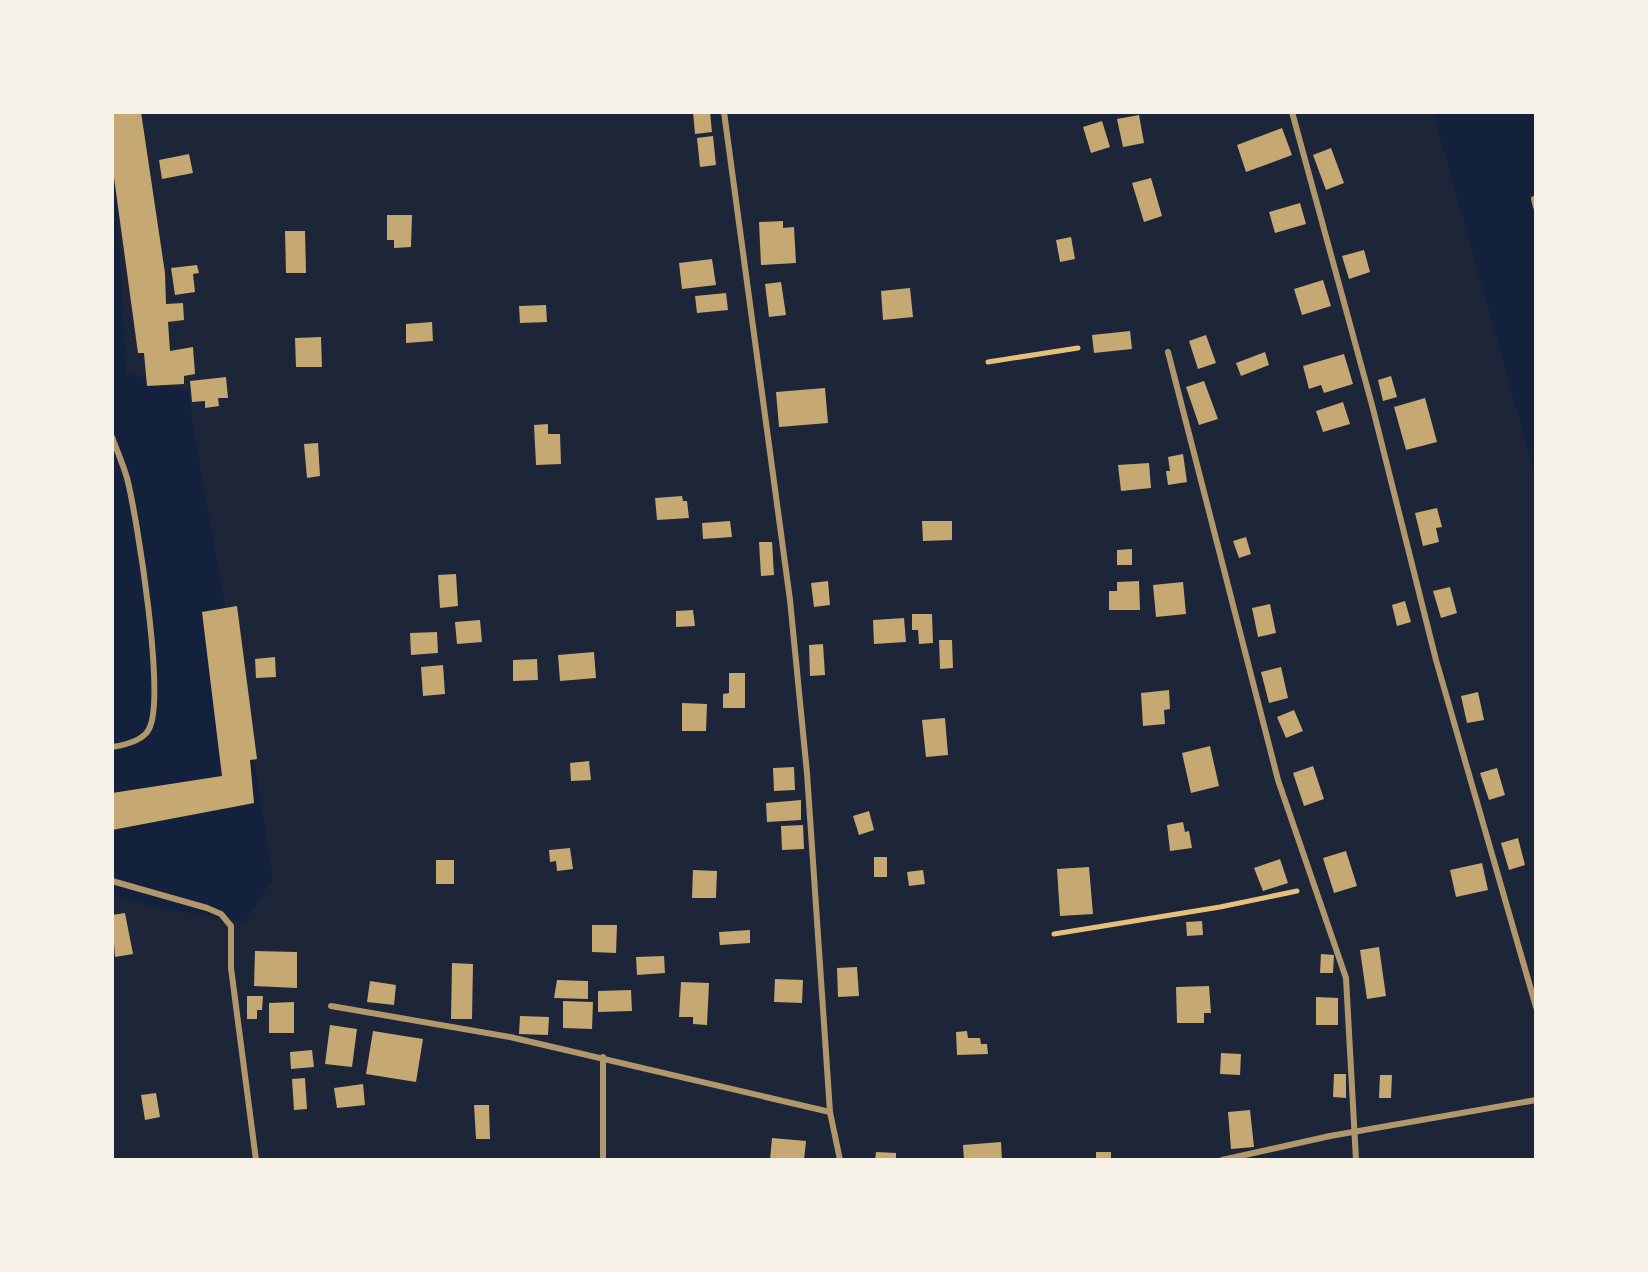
<svg xmlns="http://www.w3.org/2000/svg" width="1648" height="1272" font-family="'Open Sans',sans-serif">
<rect width="100%" height="100%" fill="#14213d"/>
<path fill="#1d2539" d="M 112,112 L 1433,112 L 1536,478 L 1536,1160 L 112,1160 L 112,894 L 150,906 L 244,922 L 273,879 C 249,716 213,555 188,391 L 126,373 Z"/>
<g fill="#c6a872">
<path d="M 112,112 L 141,112 L 165,273 L 166,304 L 183,303 L 184,320 L 168,322 L 170,351 L 193,347 L 195,374 L 184,376 L 184,384 L 147,386 L 144,353 L 138,353 L 112,163 Z"/>
<path d="M 693,112 L 710,112 L 712,132 L 695,134 Z"/>
<path d="M 1139,115 L 1144,143 L 1123,147 L 1117,119 Z"/>
<path d="M 1102,121 L 1110,147 L 1091,153 L 1083,127 Z"/>
<path d="M 1282,128 L 1292,155 L 1246,172 L 1237,145 Z"/>
<path d="M 713,136 L 716,165 L 700,167 L 697,138 Z"/>
<path d="M 1331,148 L 1344,183 L 1326,190 L 1313,155 Z"/>
<path d="M 189,154 L 193,173 L 162,179 L 159,160 Z"/>
<path d="M 1151,178 L 1162,216 L 1144,222 L 1132,183 Z"/>
<path d="M 1300,203 L 1306,224 L 1275,233 L 1269,212 Z"/>
<path d="M 387,215 L 412,215 L 411,247 L 394,248 L 394,240 L 387,240 Z"/>
<path d="M 783,221 L 783,228 L 794,227 L 796,263 L 761,265 L 759,222 Z"/>
<path d="M 285,231 L 305,231 L 306,273 L 286,273 Z"/>
<path d="M 1071,237 L 1075,259 L 1060,262 L 1056,240 Z"/>
<path d="M 1364,250 L 1370,272 L 1349,279 L 1342,256 Z"/>
<path d="M 712,259 L 716,285 L 682,289 L 679,263 Z"/>
<path d="M 197,265 L 199,273 L 193,274 L 195,292 L 175,295 L 171,268 Z"/>
<path d="M 1323,280 L 1331,306 L 1302,315 L 1294,289 Z"/>
<path d="M 781,282 L 786,315 L 769,317 L 765,284 Z"/>
<path d="M 910,288 L 913,317 L 883,320 L 881,291 Z"/>
<path d="M 726,293 L 728,310 L 697,313 L 695,296 Z"/>
<path d="M 546,305 L 547,322 L 520,323 L 519,306 Z"/>
<path d="M 432,322 L 433,341 L 406,343 L 406,324 Z"/>
<path d="M 1130,331 L 1132,349 L 1094,353 L 1092,335 Z"/>
<path d="M 1206,335 L 1216,363 L 1198,369 L 1189,341 Z"/>
<path d="M 321,337 L 322,367 L 296,367 L 295,338 Z"/>
<path d="M 1265,352 L 1269,365 L 1241,376 L 1236,363 Z"/>
<path d="M 1344,354 L 1353,384 L 1324,393 L 1321,385 L 1309,389 L 1303,366 Z"/>
<path d="M 1391,376 L 1397,397 L 1383,401 L 1378,380 Z"/>
<path d="M 226,377 L 228,398 L 218,398 L 219,406 L 205,408 L 205,401 L 192,402 L 190,381 Z"/>
<path d="M 1204,381 L 1218,419 L 1199,425 L 1186,387 Z"/>
<path d="M 825,388 L 828,423 L 779,427 L 776,392 Z"/>
<path d="M 1425,398 L 1437,442 L 1406,450 L 1394,407 Z"/>
<path d="M 1343,402 L 1350,424 L 1323,432 L 1316,411 Z"/>
<path d="M 548,424 L 548,434 L 560,434 L 561,464 L 536,465 L 534,425 Z"/>
<path d="M 318,443 L 320,476 L 307,478 L 304,444 Z"/>
<path d="M 1183,454 L 1187,482 L 1168,485 L 1166,471 L 1170,471 L 1168,457 Z"/>
<path d="M 1149,463 L 1151,488 L 1121,491 L 1118,465 Z"/>
<path d="M 682,496 L 683,501 L 687,501 L 689,518 L 657,520 L 655,498 Z"/>
<path d="M 1437,508 L 1442,527 L 1436,528 L 1439,542 L 1423,546 L 1415,513 Z"/>
<path d="M 730,521 L 732,537 L 703,539 L 702,523 Z"/>
<path d="M 922,521 L 952,521 L 952,540 L 923,541 Z"/>
<path d="M 1246,537 L 1251,554 L 1239,558 L 1233,541 Z"/>
<path d="M 759,542 L 772,542 L 774,575 L 761,576 Z"/>
<path d="M 1132,549 L 1132,565 L 1117,565 L 1117,550 Z"/>
<path d="M 456,574 L 458,606 L 440,608 L 438,575 Z"/>
<path d="M 828,581 L 830,605 L 814,607 L 811,583 Z"/>
<path d="M 1139,581 L 1140,610 L 1109,610 L 1109,591 L 1117,591 L 1117,582 Z"/>
<path d="M 1183,582 L 1186,614 L 1156,617 L 1153,585 Z"/>
<path d="M 1450,587 L 1457,613 L 1441,618 L 1433,591 Z"/>
<path d="M 1405,601 L 1411,622 L 1397,626 L 1392,605 Z"/>
<path d="M 1270,604 L 1276,633 L 1258,637 L 1252,608 Z"/>
<path d="M 237,606 L 257,759 L 250,760 L 254,803 L 112,830 L 112,793 L 222,776 L 202,612 Z"/>
<path d="M 693,610 L 695,626 L 676,627 L 676,611 Z"/>
<path d="M 912,614 L 932,614 L 933,643 L 919,644 L 918,630 L 912,630 Z"/>
<path d="M 904,618 L 906,642 L 874,644 L 873,620 Z"/>
<path d="M 480,620 L 482,642 L 457,644 L 455,622 Z"/>
<path d="M 437,632 L 438,653 L 411,655 L 410,633 Z"/>
<path d="M 939,640 L 952,640 L 953,668 L 940,669 Z"/>
<path d="M 823,644 L 825,675 L 810,676 L 809,645 Z"/>
<path d="M 594,652 L 596,678 L 560,681 L 558,655 Z"/>
<path d="M 275,657 L 276,677 L 256,678 L 255,659 Z"/>
<path d="M 537,659 L 538,680 L 513,681 L 513,660 Z"/>
<path d="M 443,665 L 445,694 L 423,696 L 421,667 Z"/>
<path d="M 1281,667 L 1288,698 L 1269,703 L 1261,672 Z"/>
<path d="M 729,673 L 745,673 L 745,708 L 723,708 L 723,694 L 729,693 Z"/>
<path d="M 1169,690 L 1170,709 L 1164,710 L 1165,724 L 1143,726 L 1141,693 Z"/>
<path d="M 1478,692 L 1484,720 L 1467,723 L 1461,696 Z"/>
<path d="M 682,703 L 707,704 L 706,731 L 682,731 Z"/>
<path d="M 1294,710 L 1303,731 L 1286,738 L 1277,717 Z"/>
<path d="M 945,718 L 948,755 L 926,757 L 922,720 Z"/>
<path d="M 1210,746 L 1219,786 L 1191,793 L 1182,753 Z"/>
<path d="M 589,761 L 591,780 L 571,781 L 570,763 Z"/>
<path d="M 1313,766 L 1324,799 L 1304,806 L 1293,773 Z"/>
<path d="M 794,767 L 795,790 L 774,791 L 773,768 Z"/>
<path d="M 1497,768 L 1505,795 L 1489,800 L 1480,773 Z"/>
<path d="M 801,800 L 801,820 L 767,822 L 766,803 Z"/>
<path d="M 869,811 L 874,830 L 859,835 L 853,816 Z"/>
<path d="M 1183,822 L 1185,832 L 1189,831 L 1192,848 L 1170,851 L 1167,825 Z"/>
<path d="M 803,825 L 804,849 L 782,850 L 781,826 Z"/>
<path d="M 1518,838 L 1525,865 L 1509,870 L 1501,843 Z"/>
<path d="M 570,848 L 573,869 L 557,871 L 556,861 L 550,862 L 549,850 Z"/>
<path d="M 1346,851 L 1357,886 L 1334,893 L 1323,858 Z"/>
<rect x="874" y="857" width="13" height="20"/>
<path d="M 1280,859 L 1288,883 L 1263,891 L 1254,868 Z"/>
<rect x="436" y="860" width="18" height="24"/>
<path d="M 1482,863 L 1488,890 L 1456,897 L 1450,870 Z"/>
<path d="M 1089,867 L 1093,914 L 1060,916 L 1057,869 Z"/>
<path d="M 693,870 L 717,871 L 716,898 L 692,898 Z"/>
<path d="M 923,870 L 925,884 L 909,886 L 907,872 Z"/>
<path d="M 125,913 L 133,954 L 115,957 L 112,915 Z"/>
<path d="M 1202,921 L 1203,935 L 1187,936 L 1186,922 Z"/>
<path d="M 592,925 L 617,925 L 616,953 L 592,952 Z"/>
<path d="M 750,930 L 750,943 L 720,945 L 719,932 Z"/>
<path d="M 1379,947 L 1386,996 L 1367,999 L 1360,950 Z"/>
<path d="M 255,951 L 297,952 L 297,988 L 254,986 Z"/>
<path d="M 1321,954 L 1334,955 L 1333,973 L 1320,973 Z"/>
<path d="M 664,956 L 665,973 L 637,975 L 636,957 Z"/>
<path d="M 452,963 L 473,964 L 472,1019 L 451,1019 Z"/>
<path d="M 857,967 L 859,996 L 838,997 L 837,968 Z"/>
<path d="M 775,979 L 803,980 L 802,1003 L 774,1002 Z"/>
<path d="M 557,980 L 588,981 L 588,999 L 554,998 Z"/>
<path d="M 370,981 L 396,985 L 394,1005 L 367,1002 Z"/>
<path d="M 681,982 L 709,983 L 707,1025 L 693,1024 L 693,1017 L 679,1017 Z"/>
<path d="M 1209,986 L 1211,1013 L 1204,1013 L 1204,1023 L 1177,1023 L 1176,987 Z"/>
<path d="M 631,990 L 632,1011 L 598,1012 L 598,991 Z"/>
<path d="M 247,996 L 263,996 L 262,1010 L 257,1010 L 257,1019 L 247,1019 Z"/>
<path d="M 1316,997 L 1338,998 L 1338,1025 L 1316,1025 Z"/>
<path d="M 563,1001 L 593,1002 L 592,1029 L 563,1028 Z"/>
<path d="M 294,1002 L 294,1033 L 269,1033 L 269,1003 Z"/>
<path d="M 520,1016 L 549,1017 L 548,1035 L 519,1034 Z"/>
<path d="M 330,1025 L 357,1029 L 352,1067 L 325,1064 Z"/>
<path d="M 373,1031 L 423,1039 L 416,1082 L 366,1074 Z"/>
<path d="M 967,1031 L 968,1038 L 980,1038 L 981,1044 L 987,1044 L 988,1054 L 957,1055 L 956,1032 Z"/>
<path d="M 312,1050 L 314,1067 L 291,1069 L 290,1052 Z"/>
<path d="M 1221,1053 L 1241,1054 L 1240,1075 L 1220,1074 Z"/>
<path d="M 1334,1074 L 1346,1074 L 1346,1098 L 1333,1097 Z"/>
<path d="M 1380,1075 L 1392,1075 L 1391,1098 L 1379,1098 Z"/>
<path d="M 305,1078 L 307,1109 L 294,1110 L 292,1079 Z"/>
<path d="M 363,1084 L 365,1105 L 337,1108 L 334,1088 Z"/>
<path d="M 156,1093 L 160,1117 L 145,1120 L 141,1095 Z"/>
<path d="M 474,1105 L 489,1105 L 490,1139 L 476,1139 Z"/>
<path d="M 1250,1110 L 1254,1147 L 1231,1149 L 1228,1112 Z"/>
<path d="M 772,1138 L 806,1141 L 804,1160 L 770,1160 Z"/>
<path d="M 1001,1142 L 1002,1160 L 964,1160 L 963,1145 Z"/>
<path d="M 876,1152 L 896,1153 L 896,1160 L 875,1160 Z"/>
<rect x="1096" y="1152" width="15" height="8"/>
</g>
<g fill="none" stroke-linecap="round" stroke-linejoin="round">
<g stroke="#e5c07b" stroke-width="5">
<path d="M 988,362 L 1078,348"/>
<path d="M 1054,934 L 1220,907 L 1297,891"/>
</g>
<g stroke="#b1986c" stroke-width="6">
<path d="M 724,112 L 790,600 L 807,773 L 830,1112 L 840,1160"/>
<path d="M 1292,112 L 1372,405 L 1436,660 L 1536,1007"/>
<path d="M 1534,199 L 1536,207"/>
<path d="M 1168,352 L 1278,780 L 1346,978 L 1356,1160"/>
<path d="M 112,437 C 117,451 123,464 127,478 C 137,517 166,698 149,729 C 143,741 125,745 112,747"/>
<path d="M 112,881 L 207,908 L 221,914 L 231,926 L 231,968 L 256,1160"/>
<path d="M 331,1006 L 510,1037 L 830,1112"/>
<path d="M 603,1057 L 603,1160"/>
<path d="M 1222,1160 L 1330,1136 L 1536,1100"/>
</g>
</g>
<rect width="1648" height="1272" fill="none" stroke="#f6f1e7" stroke-width="228"/>
</svg>
